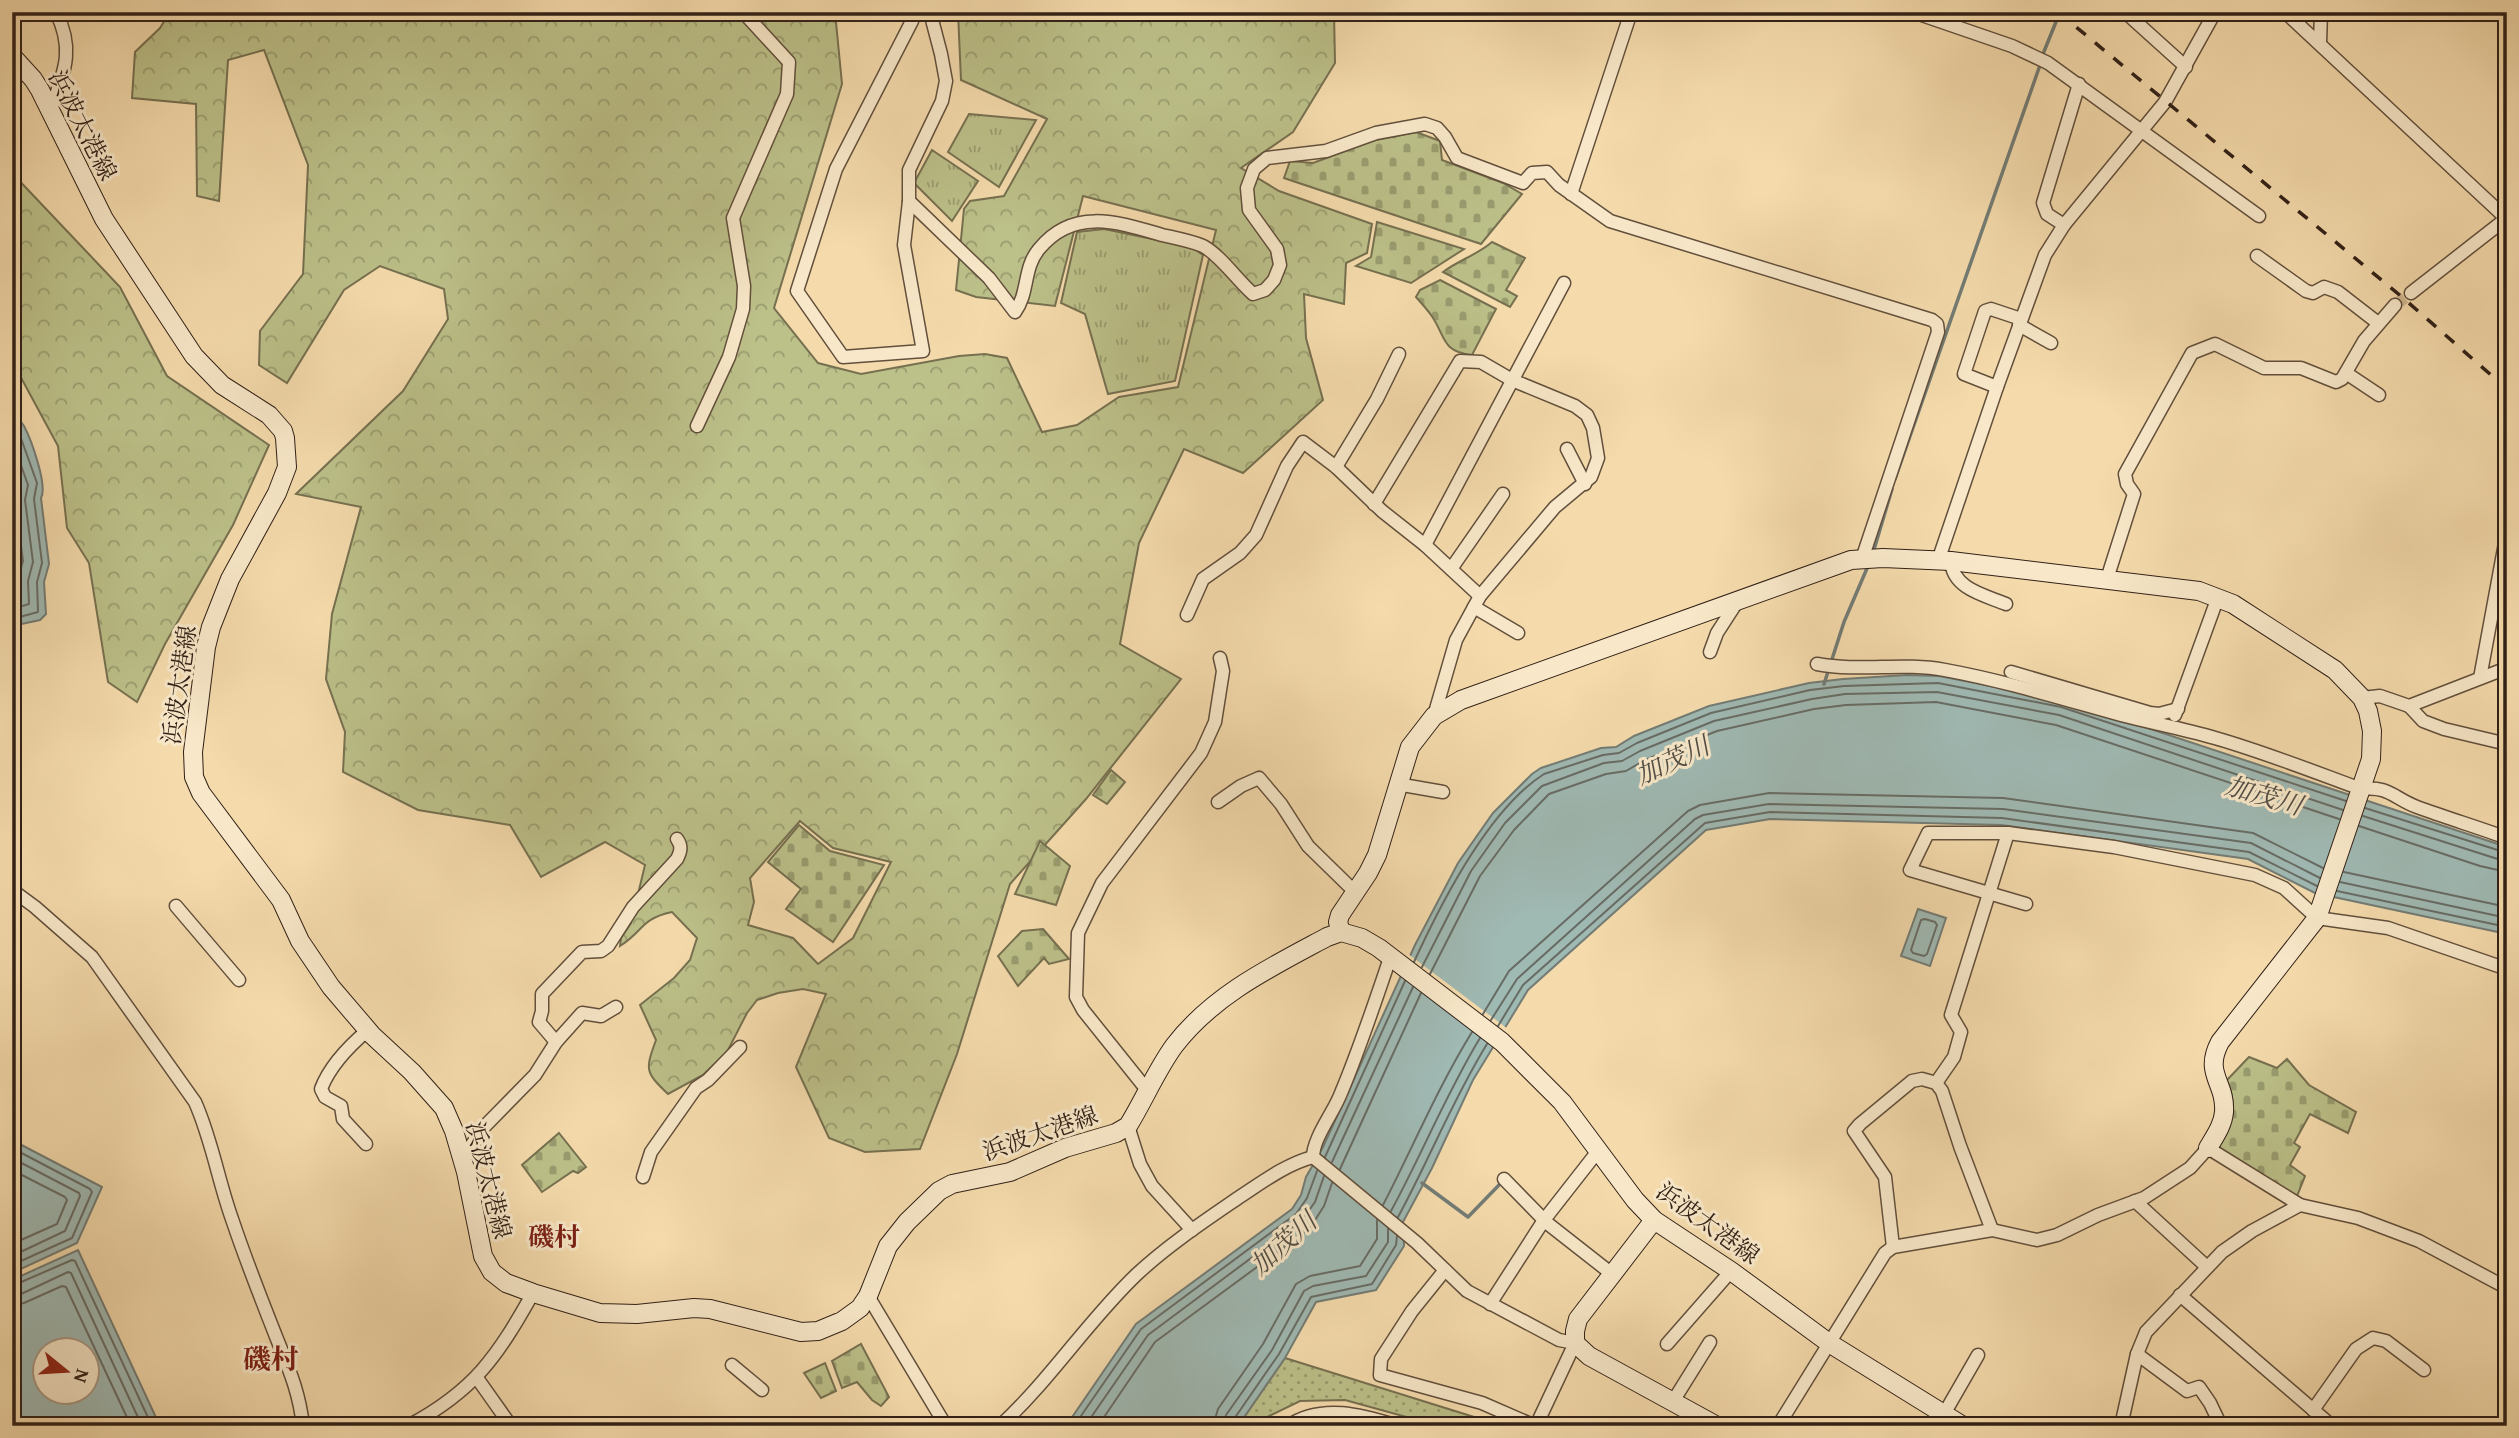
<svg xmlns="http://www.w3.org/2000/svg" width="2519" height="1438" font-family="'Gentium Book Plus','Noto Serif JP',serif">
<defs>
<pattern id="grass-tufts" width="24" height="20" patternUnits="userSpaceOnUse" patternTransform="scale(1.75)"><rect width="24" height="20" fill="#bcc089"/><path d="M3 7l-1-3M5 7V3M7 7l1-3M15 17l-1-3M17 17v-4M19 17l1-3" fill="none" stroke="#999c6f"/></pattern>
<pattern id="forest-crowns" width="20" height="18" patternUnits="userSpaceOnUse" patternTransform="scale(1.75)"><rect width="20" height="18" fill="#bcc089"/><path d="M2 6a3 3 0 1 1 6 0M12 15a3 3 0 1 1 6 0" fill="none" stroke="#999c6f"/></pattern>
<pattern id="cemetery-stones" width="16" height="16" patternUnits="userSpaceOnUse" patternTransform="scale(1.75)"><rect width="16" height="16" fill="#bcc089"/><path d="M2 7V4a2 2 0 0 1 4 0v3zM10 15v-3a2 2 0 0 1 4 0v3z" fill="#999c6f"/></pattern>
<pattern id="park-dots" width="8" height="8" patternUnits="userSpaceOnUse" patternTransform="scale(1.75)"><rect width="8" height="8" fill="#bcc089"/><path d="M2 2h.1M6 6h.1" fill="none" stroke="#999c6f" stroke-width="1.8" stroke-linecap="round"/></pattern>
</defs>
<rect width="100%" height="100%" fill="#f5dbac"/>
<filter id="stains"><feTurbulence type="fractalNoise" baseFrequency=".00286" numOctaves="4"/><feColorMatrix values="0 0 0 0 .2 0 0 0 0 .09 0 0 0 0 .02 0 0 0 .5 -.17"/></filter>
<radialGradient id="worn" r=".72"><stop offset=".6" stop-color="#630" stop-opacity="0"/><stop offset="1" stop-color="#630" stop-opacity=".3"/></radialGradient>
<g fill="url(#grass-tufts)" stroke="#767050" stroke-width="2">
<path d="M 969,114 L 1036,120 L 999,187 L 948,152 Z"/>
<path d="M 932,150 L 978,181 L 952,221 L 914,183 Z"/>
<path d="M 1104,229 L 1191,247 L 1203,255 L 1175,381 L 1108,394 L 1085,314 L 1061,303 L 1077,232 Z"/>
</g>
<g fill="url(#forest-crowns)" stroke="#767050" stroke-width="2" fill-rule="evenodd">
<path d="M 170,12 L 835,12 L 842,84 L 774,308 L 818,363 L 861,374 L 959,356 L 985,354 L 1007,358 L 1042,432 L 1077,425 L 1119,397 L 1178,387 L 1216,230 L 1083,196 L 1055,306 L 976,297 L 956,290 L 964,209 L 970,201 L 1004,196 L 1047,119 L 961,80 L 958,12 L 1334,12 L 1335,63 L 1293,132 L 1241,168 L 1279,191 L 1372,224 L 1367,253 L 1346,263 L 1344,304 L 1304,294 L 1306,338 L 1323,400 L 1243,473 L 1184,449 L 1139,543 L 1120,644 L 1181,679 L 1086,799 L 1010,884 L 957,1054 L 920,1149 L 865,1152 L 829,1138 L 796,1067 L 826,994 L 803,989 L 778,993 L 757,1000 L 747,1013 L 727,1052 L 703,1075 L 668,1094 C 645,1072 645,1070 656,1040 L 640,1005 L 674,978 L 690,960 L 697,938 L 672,912 C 640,919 644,931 620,946 L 621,938 L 631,923 L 645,865 L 605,842 L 541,877 L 510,825 L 418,810 L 343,772 L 345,732 L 326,679 L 332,614 L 361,507 L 296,494 L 403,391 L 448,319 L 444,289 L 380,266 L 344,290 L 287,383 L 259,365 L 260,331 L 303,274 L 308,165 L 264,50 L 228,60 L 219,201 L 197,196 L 196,104 L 132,98 L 135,52 L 160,28 ZM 800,821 L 833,848 L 891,862 L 853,938 L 818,964 L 793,938 L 748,925 L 754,902 L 750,878 Z"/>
<path d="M 12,173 L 120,287 L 167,376 L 269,445 L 233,525 L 165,644 L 137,702 L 108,682 L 89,563 L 67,528 L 58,446 L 12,361 Z"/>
</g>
<g fill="url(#cemetery-stones)" stroke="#767050" stroke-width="2">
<path d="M 1416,132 L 1440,141 L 1442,160 L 1503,183 L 1522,194 L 1481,244 L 1284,178 L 1290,161 L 1313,163 L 1376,140 Z"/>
<path d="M 1377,222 L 1464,249 L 1411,283 L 1356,266 L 1371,257 Z"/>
<path d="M 1492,242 L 1525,258 L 1506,290 L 1517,296 L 1510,307 L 1443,272 C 1459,260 1477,255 1492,242 Z"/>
<path d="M 1440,280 L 1496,309 L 1472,355 C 1441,352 1446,336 1431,315 C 1426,308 1421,303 1416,297 L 1420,290 Z"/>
<path d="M 1111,770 L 1125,782 L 1107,804 L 1093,795 Z"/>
<path d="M 799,825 L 830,851 L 884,865 L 833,942 L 786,909 L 801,889 L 768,862 Z"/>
<path d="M 1040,841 L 1070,866 L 1056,905 L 1015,894 Z"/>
<path d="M 1043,929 L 1069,959 L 1049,964 L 1044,958 L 1018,986 L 998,956 L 1022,931 Z"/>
<path d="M 2249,1057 L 2277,1068 L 2287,1059 L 2309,1085 L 2356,1112 L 2348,1133 L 2310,1114 L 2294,1143 L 2300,1147 L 2290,1165 L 2305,1176 L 2297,1196 L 2221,1152 L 2218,1141 C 2232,1118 2238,1107 2227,1080 Z"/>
<path d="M 559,1133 L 586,1167 L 578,1173 L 573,1171 L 542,1192 L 522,1165 Z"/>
<path d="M 861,1344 L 889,1397 L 881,1406 L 872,1400 L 857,1382 L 842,1388 L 832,1361 Z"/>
<path d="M 825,1363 L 836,1391 L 821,1398 L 804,1373 Z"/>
</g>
<path fill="url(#park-dots)" stroke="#767050" stroke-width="2" d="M 1285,1358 L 1503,1426 L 1439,1426 L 1345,1400 L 1300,1401 L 1263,1419 L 1259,1426 L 1238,1426 Z"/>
<g fill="#9fb9b3" stroke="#737c75" stroke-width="2" fill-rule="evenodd">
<path d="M 12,413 C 16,417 21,421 24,426 C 31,439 48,486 41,498 L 49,564 L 44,582 L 46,614 L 40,620 L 12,626 Z"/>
<path d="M 1907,675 L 1939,676 L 2063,700 L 2507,847 L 2507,934 L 2315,893 L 2248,859 L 2001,825 L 1770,819 L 1706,830 L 1528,990 L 1473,1080 L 1432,1168 L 1403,1222 L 1404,1246 L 1376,1290 L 1316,1302 L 1285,1358 L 1238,1426 L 1066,1426 L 1136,1324 L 1292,1209 L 1301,1195 L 1306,1177 L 1323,1147 L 1415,945 L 1458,863 L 1493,813 L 1532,774 L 1541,768 L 1601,748 L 1616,747 L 1634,736 L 1709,706 L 1809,683 L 1843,679 Z"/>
<path d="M 1918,909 L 1946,918 L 1930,966 L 1901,956 Z"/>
<path d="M 12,1140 L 102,1187 L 77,1243 L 12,1273 Z"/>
<path d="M 78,1250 L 160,1426 L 12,1426 L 12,1280 ZM 88,1350 L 88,1392 L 46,1392 L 46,1350 Z"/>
</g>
<path fill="#f5dbac" d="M 1407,953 L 1508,1029 L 1494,1047 L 1397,974 Z"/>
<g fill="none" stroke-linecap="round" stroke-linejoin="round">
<g stroke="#686c65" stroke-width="2">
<path d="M 12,423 L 18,430 L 37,483 L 34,499 L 42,563 L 37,582 L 38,612 L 12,619"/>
<path d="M 12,440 L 28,485 L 25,500 L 33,562 L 28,581 L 29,604 L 12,609"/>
<path d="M 12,472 L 17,486 L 15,501 L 23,561 L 18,578 L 18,596 L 12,599"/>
<path d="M 2365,808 L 2507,853"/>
<path d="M 2363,816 L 2507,862"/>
<path d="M 2359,826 L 2480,866 L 2507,872"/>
<path d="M 2344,872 L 2507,907"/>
<path d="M 2340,882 L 2507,918"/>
<path d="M 2337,891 L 2507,927"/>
<path d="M 1925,919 L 1935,922 L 1937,925 L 1927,954 L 1924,956 L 1913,953 L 1911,950 L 1921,920 Z"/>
<path d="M 1414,962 C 1441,903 1489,809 1544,774 L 1603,755 L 1619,753 L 1637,743 L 1711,713 L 1810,690 L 1844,686 L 1938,683 L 2061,707 L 2346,801"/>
<path d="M 1422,967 L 1471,871 L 1505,823 L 1542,786 L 1604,763 L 1622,761 L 1640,751 L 1714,721 L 1812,699 L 1845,694 L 1937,692 L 2059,715 L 2343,810"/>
<path d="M 1430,974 L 1480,876 L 1514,830 L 1549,794 L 1606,774 L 1626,771 L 1645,760 L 1717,731 L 1814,709 L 1846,705 L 1936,702 L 2056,725 L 2339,819"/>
<path d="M 1483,1014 L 1509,971 L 1688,811 L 1700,805 L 1769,793 L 2003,798 L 2253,833 L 2323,868"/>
<path d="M 1491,1020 L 1517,979 L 1695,819 L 1703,815 L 1769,804 L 2003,809 L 2251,843 L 2320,878"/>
<path d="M 1498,1026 L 1523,985 L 1705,823 L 1770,812 L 2002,818 L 2249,852 L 2317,886"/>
<path d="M 12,1148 L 90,1189 L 92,1192 L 72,1238 L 12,1265"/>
<path d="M 1325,1157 L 1405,981"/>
<path d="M 12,1158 L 79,1193 L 80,1196 L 65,1231 L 12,1256"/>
<path d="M 1332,1162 L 1413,987"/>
<path d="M 1340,1169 L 1421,993"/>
<path d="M 12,1170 L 65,1197 L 67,1200 L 57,1224 L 12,1244"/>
<path d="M 1383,1205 C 1413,1147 1438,1087 1472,1032"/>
<path d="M 1391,1211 C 1422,1154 1446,1094 1480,1038"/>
<path d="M 1398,1217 C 1429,1160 1453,1099 1487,1044"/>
<path d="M 12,1286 L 72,1260 L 75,1261 L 152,1426"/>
<path d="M 12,1295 L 21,1294 L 68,1272 L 71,1273 L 142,1426"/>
<path d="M 12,1305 L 24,1303 L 62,1286 L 66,1287 L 131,1426"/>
<path d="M 1074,1426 L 1141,1329 L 1296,1214 L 1307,1198 L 1317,1171"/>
<path d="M 1085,1426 L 1148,1335 L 1302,1220 L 1315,1202 L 1324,1176"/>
<path d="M 1098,1426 L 1155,1342 L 1310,1228 L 1324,1206 L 1332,1183"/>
<path d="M 1213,1426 L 1218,1409 L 1263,1344 L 1296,1284 L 1310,1276 L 1360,1266 L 1377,1239 L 1377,1220"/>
<path d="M 1224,1426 L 1226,1415 L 1272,1350 L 1304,1291 L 1313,1286 L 1366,1276 L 1388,1242 L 1388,1229"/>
<path d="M 1233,1426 L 1234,1419 L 1279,1354 L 1311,1297 L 1372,1284 L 1396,1245 L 1397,1236"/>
</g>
<g stroke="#737c75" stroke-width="3.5">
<path d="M 2043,54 L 2060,12"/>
<path d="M 1895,479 L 2039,68"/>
<path d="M 1873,553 L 1892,489"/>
<path d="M 1824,684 L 1844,622 L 1868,566"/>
<path d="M 1422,1183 L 1468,1217 L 1500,1184"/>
</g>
<path stroke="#ceb68e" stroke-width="12" stroke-dasharray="12 6" stroke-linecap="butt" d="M 2395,305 L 2411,293"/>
<defs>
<g id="street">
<path d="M 905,12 L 912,21 L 836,169 L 797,291 L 843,357 L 923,351 L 904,245 L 909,201"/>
<path d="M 930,12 L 941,54 L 946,81 L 942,101 L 909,170 L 909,201 L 989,278 L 1015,312 C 1029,293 1023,268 1039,249 C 1073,207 1118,222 1162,235 C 1175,238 1191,241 1203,246 C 1220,255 1238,281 1253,294 L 1265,290 L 1274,280 L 1280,265 L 1277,249 L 1249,210 L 1247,188 L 1254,169 L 1267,158 L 1326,151 L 1376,133 L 1425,124 L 1437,128 L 1445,137 L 1457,158 L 1523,183 L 1532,173 L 1547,172 L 1559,185 L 1610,221 L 1932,320 L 1937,324 L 1938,332 L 1862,559"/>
<path d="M 1913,12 L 2012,46 L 2048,63 L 2259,216"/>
<path d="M 2125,12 L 2186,67"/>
<path d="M 2285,12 L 2507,219"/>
<path d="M 2320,43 L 2321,12"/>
<path d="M 51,109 C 64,72 75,50 56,12"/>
<path d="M 1571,194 L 1631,12"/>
<path d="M 2064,225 L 2047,214 L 2043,203 L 2079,84"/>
<path d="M 2257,256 L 2306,291 L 2313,293 L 2324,287 L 2338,292 L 2378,323"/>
<path d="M 2411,293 L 2507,218"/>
<path d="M 2019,325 L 2051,343"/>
<path d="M 2346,373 L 2379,395"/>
<path d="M 1997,387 L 1964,374 L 1985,311 L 1991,309 L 2021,319"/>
<path d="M 697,426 L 729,357 L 743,309 L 744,286 L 733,218 L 787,94 L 789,62 L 743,12"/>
<path d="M 1567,449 L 1585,484"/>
<path d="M 1336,467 L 1377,399 L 1399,354"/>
<path d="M 1374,504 L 1460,361 L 1481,362 L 1512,380 L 1575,406 L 1587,415 L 1593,428 L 1598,458 L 1591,477 L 1555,507 L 1480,596 L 1456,640 L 1434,716"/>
<path d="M 1425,545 L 1564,283"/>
<path d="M 1938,561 L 1997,387 L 2045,255 L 2064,225 L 2165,102 L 2215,12"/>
<path d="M 1951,561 C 1953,589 1984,595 2006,604"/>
<path d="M 1451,569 L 1503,494"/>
<path d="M 2107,579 L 2134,494 L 2127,484 L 2125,474 L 2192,353 L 2215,344 L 2264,368 L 2301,368 L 2336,382 L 2342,379 L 2364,341 L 2395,305"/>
<path d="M 1474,607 L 1518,633"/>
<path d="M 1187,615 L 1203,579 L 1240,553 L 1256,535 L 1287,466 L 1303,442 L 1336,467 L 1382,511 L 1425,545 L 1480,596"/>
<path d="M 1710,652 L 1717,633 L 1737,602"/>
<path d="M 1817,664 C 1861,672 1902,662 1945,670 C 2005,681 2063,699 2121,715 C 2152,723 2184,729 2215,738 C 2264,752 2312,771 2361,789 C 2390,786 2393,798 2417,807 C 2447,818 2477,827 2507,838"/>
<path d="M 2011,672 L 2150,713 L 2159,714 L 2178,709"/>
<path d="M 2480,678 L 2505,543"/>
<path d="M 2362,698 L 2380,696 L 2409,706 L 2507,668"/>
<path d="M 2409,706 L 2423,721 L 2444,729 L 2507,744"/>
<path d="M 2175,715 L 2218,597"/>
<path d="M 1397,784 L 1443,792"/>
<path d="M 1218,802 L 1241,786 L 1259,778 L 1281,804 L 1308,846 L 1354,891"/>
<path d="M 12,890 L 35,907 L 92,957 L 195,1102 C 212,1140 218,1180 232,1219 C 245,1258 260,1296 275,1334 C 288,1367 299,1390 303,1426"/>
<path d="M 2026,904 L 1910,870 L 1928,833 L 2008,833 L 2114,847 L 2255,875 L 2284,888 L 2317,918 L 2388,928 L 2507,969"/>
<path d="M 176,906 L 239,980"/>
<path d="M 556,1042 L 539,1022 L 542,1011 L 542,994 L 582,952 L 601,951 L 608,946 L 633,907 L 677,859 C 681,851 682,846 677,839"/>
<path d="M 1936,1083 L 1954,1057 L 1961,1032 L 1951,1015 L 2008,833"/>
<path d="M 1147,1090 L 1083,1010 L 1076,997 L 1078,933 L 1102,883 L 1201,753 L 1215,722 L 1223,671 L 1220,658"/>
<path d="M 1128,1126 L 1140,1164 L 1152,1186 L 1192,1230"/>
<path d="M 366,1144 L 343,1119 L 341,1106 L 325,1097 L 321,1089 C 330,1065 349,1046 368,1030"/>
<path d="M 1313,1157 C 1313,1138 1334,1112 1341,1093 C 1360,1048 1375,1002 1391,955"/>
<path d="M 462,1159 L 484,1127 L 535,1075 L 556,1042 L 582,1013 L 601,1016 L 616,1007"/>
<path d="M 643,1177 L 651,1152 L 696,1088 L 708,1080 L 740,1047"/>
<path d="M 1504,1179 L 1547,1223 L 1612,1274"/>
<path d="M 2135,1201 L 2207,1267"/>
<path d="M 1893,1247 L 1885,1177 L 1854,1131 L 1860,1124 L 1912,1081 L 1922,1079 L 1936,1083 L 1942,1091 L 1960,1146 L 1992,1230"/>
<path d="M 1445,1270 L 1412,1311 L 1381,1359 L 1380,1375 L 1482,1403 L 1535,1426"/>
<path d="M 2180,1295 L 2332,1426"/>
<path d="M 868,1296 L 946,1426"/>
<path d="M 1490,1304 L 1544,1220 L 1598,1151"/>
<path d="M 1667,1344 L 1731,1271"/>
<path d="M 2137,1354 L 2187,1391 L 2199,1387 L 2210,1403 L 2221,1426"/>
<path d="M 732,1365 L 762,1390"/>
<path d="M 477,1378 L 511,1426"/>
<path d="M 1672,1403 L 1710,1342"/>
<path d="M 2313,1410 L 2356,1349 L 2373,1338 L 2386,1341 L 2424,1370"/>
<path d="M 1944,1414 L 1978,1355"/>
<path d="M 408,1426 C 474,1391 497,1357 533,1293"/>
<path d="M 1000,1426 C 1050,1380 1087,1322 1136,1275 C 1167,1246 1203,1222 1238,1198 C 1261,1183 1286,1164 1313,1157 L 1417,1243 L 1467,1291 L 1559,1340 L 1575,1343 L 1536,1426"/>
<path d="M 1288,1426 C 1322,1403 1362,1415 1398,1426"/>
<path d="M 1778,1426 L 1885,1253 L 1893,1247 L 1992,1230 L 2037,1240 L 2057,1235 L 2098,1215 L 2144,1198 L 2190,1168 L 2208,1148 L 2300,1205 L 2358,1218 L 2419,1241 L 2507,1288"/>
<path d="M 2121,1426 L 2137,1354 L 2146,1332 L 2222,1252 L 2252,1231 L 2300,1205"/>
</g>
<g id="secondary">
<path d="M 12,56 L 33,79 L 40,90 L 104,219 L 194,356 L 222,385 L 269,415 L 283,431 L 285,438 L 287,467 L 277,493 L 230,579 L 211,627 L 206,647 L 193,752 L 194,777 L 201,793 L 281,900 L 300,941 L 331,987 L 372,1035 L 412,1072 L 444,1108 L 454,1131 L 466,1172 L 483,1256 L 492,1272 L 506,1283 L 533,1293 L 600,1313 L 637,1314 L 694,1308 L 710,1309 L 801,1332 L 818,1331 L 842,1321 L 860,1308 L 868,1296 L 888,1246 L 907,1222 L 939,1191 L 952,1184 L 1010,1172 L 1065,1148 L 1116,1133 L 1128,1126 C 1144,1100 1156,1071 1174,1046 C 1213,995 1271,967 1327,937 L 1341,932 L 1362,938 L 1379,948 L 1502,1042 L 1562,1102 L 1635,1200 L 1654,1220 L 1731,1271 L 1829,1343 L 1963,1426"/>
<path d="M 1341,932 L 1338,922 L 1340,915 L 1368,873 L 1377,855 L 1410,747 L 1434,716 L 1461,700 L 1851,560 L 1883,558 L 1951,561 L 2199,591 L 2233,604 L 2335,670 L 2362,698 L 2368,711 L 2372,731 L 2371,759 L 2317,918 L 2220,1042 C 2203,1074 2226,1082 2224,1112 C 2223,1125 2215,1136 2208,1148"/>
<path d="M 1654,1220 L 1578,1319 L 1575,1331 L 1575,1343 L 1589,1356 L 1717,1426"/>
</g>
</defs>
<use href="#street" stroke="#624f3c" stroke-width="15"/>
<use href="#secondary" stroke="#312017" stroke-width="20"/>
<use href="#street" stroke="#f8e8c9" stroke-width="12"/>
<use href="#secondary" stroke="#f8e8c9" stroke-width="18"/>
<path stroke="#312017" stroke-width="3.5" stroke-dasharray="12 12" stroke-linecap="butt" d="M 2058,12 L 2402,297 L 2507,389"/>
</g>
<g text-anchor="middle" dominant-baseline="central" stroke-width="6" stroke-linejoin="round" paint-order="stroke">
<g font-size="24" fill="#312017" stroke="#f8e8c9">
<text transform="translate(83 125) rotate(63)">浜波太港線</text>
<text transform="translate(179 685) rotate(-82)">浜波太港線</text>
<text transform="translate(1040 1133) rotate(-19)">浜波太港線</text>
<text transform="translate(489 1180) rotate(76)">浜波太港線</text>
<text transform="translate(1708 1223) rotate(36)">浜波太港線</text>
</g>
<g font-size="26" font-style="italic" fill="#524e46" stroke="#f8e8c9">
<text transform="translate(1672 760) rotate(-25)">加茂川</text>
<text transform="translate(2264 795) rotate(16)">加茂川</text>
<text transform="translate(1283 1243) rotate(-42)">加茂川</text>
</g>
<g font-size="26" font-weight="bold" fill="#7a1f14" stroke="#f8e8c9">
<text x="554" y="1236">磯村</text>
</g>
<g font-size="28" font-weight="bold" fill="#7a1f14" stroke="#f8e8c9">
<text x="271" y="1358">磯村</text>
</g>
</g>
<rect width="2519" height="1438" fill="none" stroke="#f5dbac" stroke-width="42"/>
<rect x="14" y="14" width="2491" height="1410" fill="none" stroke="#312017" stroke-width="3.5"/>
<rect x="21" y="21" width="2477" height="1396" fill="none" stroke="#312017" stroke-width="2"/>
<g transform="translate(66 1371) rotate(108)"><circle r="33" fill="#f8e8c9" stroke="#a89882" stroke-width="2"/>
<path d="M0-5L12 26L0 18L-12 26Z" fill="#8f2418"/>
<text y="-10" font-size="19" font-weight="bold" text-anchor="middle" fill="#312017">N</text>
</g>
<rect width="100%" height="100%" filter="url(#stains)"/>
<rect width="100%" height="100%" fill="url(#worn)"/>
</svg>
